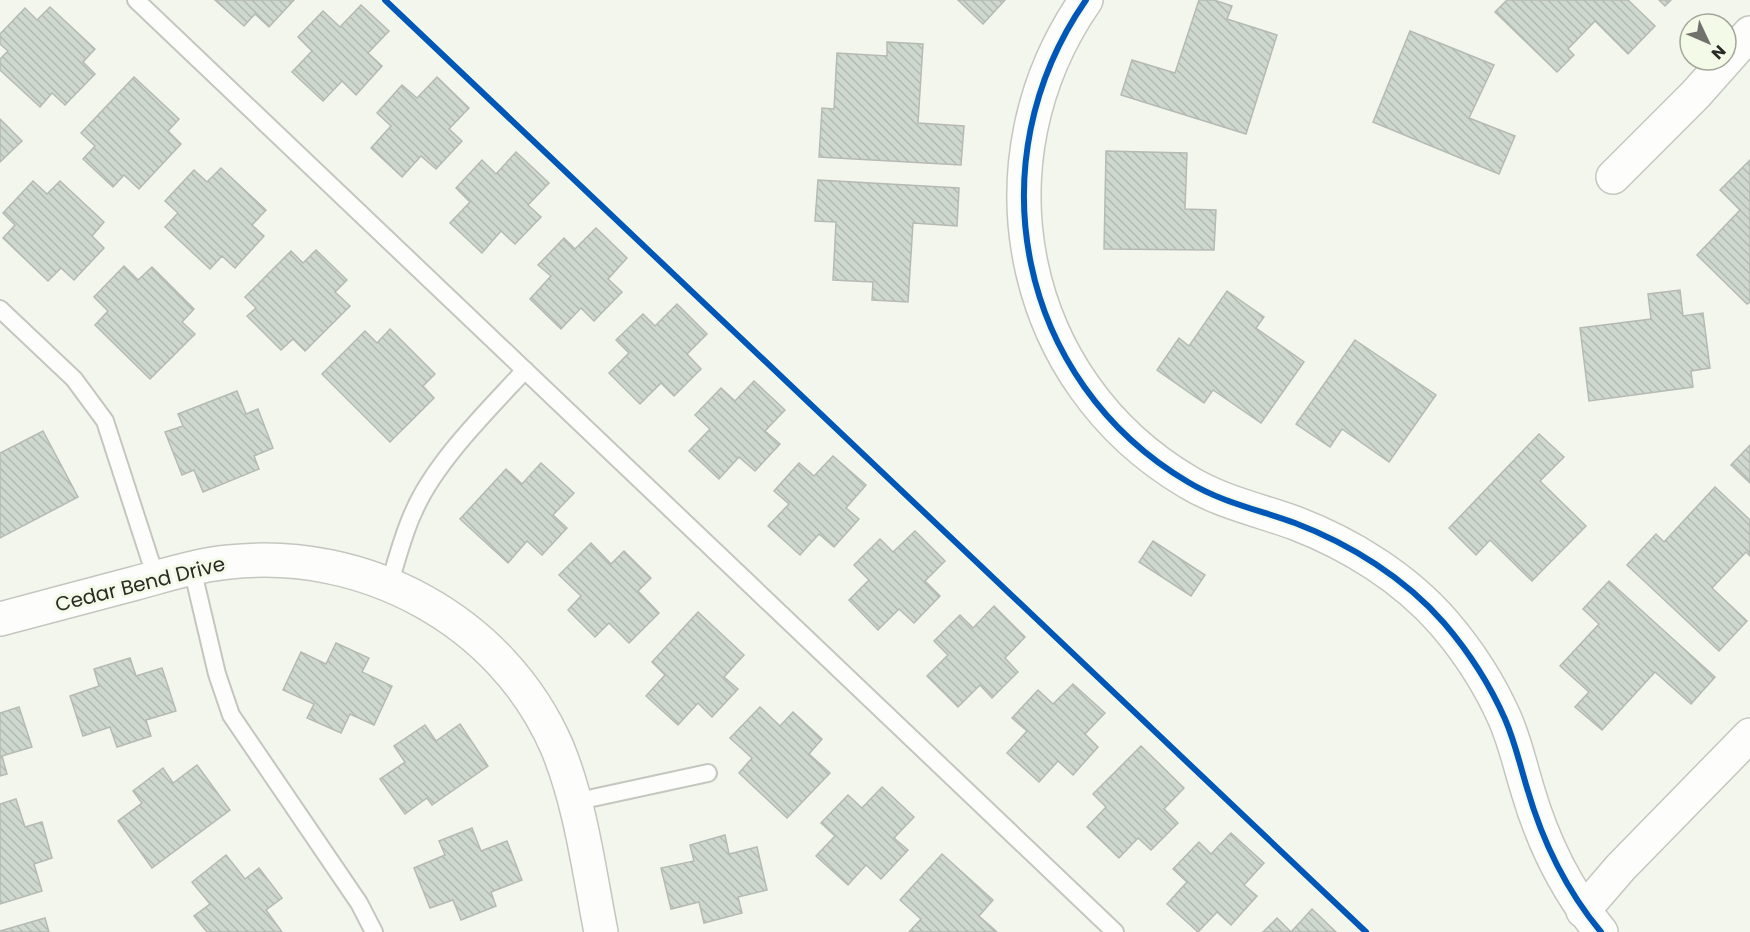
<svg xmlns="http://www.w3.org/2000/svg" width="1750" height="932" font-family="Poppins,sans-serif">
<defs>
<pattern id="building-back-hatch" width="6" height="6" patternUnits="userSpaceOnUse" patternTransform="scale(1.5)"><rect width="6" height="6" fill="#cfd8ce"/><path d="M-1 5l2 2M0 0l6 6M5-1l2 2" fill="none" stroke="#b2bab1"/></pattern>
</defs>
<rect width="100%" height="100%" fill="#f3f6ec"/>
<g fill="url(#building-back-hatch)" stroke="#b6bab4" stroke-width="1.5">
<path d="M 215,0 L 294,0 L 269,27 L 255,14 L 244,26 Z"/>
<path d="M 958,0 L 1005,0 L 983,24 Z"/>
<path d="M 1199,0 L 1214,0 L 1232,6 L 1227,19 L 1277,35 L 1246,134 L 1121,95 L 1132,60 L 1175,73 Z"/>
<path d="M 1507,0 L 1628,0 L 1655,26 L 1628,54 L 1595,21 L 1568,49 L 1574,55 L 1557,72 L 1495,12 Z"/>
<path d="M 1659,0 L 1671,0 L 1665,6 Z"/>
<path d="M 361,5 L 389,31 L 368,53 L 382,66 L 356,95 L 342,81 L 323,101 L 292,72 L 312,51 L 298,37 L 323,11 L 340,27 Z"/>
<path d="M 50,7 L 95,49 L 83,62 L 95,74 L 65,105 L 52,93 L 40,107 L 0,70 L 0,59 L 8,51 L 0,44 L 0,34 L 25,8 L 37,20 Z"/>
<path d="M 1410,31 L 1494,65 L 1469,118 L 1515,136 L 1499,174 L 1373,122 Z"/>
<path d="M 887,42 L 923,44 L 918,123 L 964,126 L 961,165 L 819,157 L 822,108 L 834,109 L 837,53 L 887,56 Z"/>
<path d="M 134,77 L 179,119 L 168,131 L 181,144 L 139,189 L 124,175 L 113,187 L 83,159 L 95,146 L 81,133 Z"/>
<path d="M 437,77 L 469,108 L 449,129 L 462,141 L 436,169 L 421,156 L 402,177 L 371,148 L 391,126 L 377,113 L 402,85 L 417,98 Z"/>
<path d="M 0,119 L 22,141 L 0,162 Z"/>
<path d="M 1106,151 L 1187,153 L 1185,209 L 1216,210 L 1214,250 L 1104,249 Z"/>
<path d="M 516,152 L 549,183 L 528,205 L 541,217 L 515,244 L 501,231 L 482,253 L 450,223 L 470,202 L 456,188 L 482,160 L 496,174 Z"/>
<path d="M 1750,160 L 1750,302 L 1747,304 L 1697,255 L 1740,210 L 1720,190 Z"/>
<path d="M 221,168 L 266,210 L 252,225 L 264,236 L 235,268 L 222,256 L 210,269 L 165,227 L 178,213 L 165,201 L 194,170 L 207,182 Z"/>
<path d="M 818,180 L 959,188 L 957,226 L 913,223 L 908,302 L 872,300 L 873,282 L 833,280 L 836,222 L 815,221 Z"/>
<path d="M 33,181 L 47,194 L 60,181 L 104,222 L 92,236 L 104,248 L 74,280 L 61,268 L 48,281 L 3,238 L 15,225 L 3,213 Z"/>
<path d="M 596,228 L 627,258 L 608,279 L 622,292 L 594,321 L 581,308 L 561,329 L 530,299 L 551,276 L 538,265 L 564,238 L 575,249 Z"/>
<path d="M 316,250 L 347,280 L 335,292 L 350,306 L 305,351 L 293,339 L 281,350 L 247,316 L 256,308 L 245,297 L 291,251 L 303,263 Z"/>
<path d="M 124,266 L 138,280 L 152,267 L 194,309 L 182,322 L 195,334 L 150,379 L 95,325 L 108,311 L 94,297 Z"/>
<path d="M 1680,290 L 1683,316 L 1703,313 L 1710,368 L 1691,371 L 1693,387 L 1589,401 L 1580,328 L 1651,319 L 1648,294 Z"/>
<path d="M 1227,291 L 1264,317 L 1256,328 L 1304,362 L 1261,423 L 1213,390 L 1204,403 L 1157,370 L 1179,338 L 1189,346 Z"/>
<path d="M 677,304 L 707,334 L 687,354 L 701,369 L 674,396 L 661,383 L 640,404 L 609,373 L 629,353 L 616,340 L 643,314 L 655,326 Z"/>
<path d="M 390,329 L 435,374 L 423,386 L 434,398 L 390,442 L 322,374 L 365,331 L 377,343 Z"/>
<path d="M 1355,340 L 1436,395 L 1389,462 L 1342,429 L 1330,447 L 1296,424 Z"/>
<path d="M 754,381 L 785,410 L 765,431 L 780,444 L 755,471 L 739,457 L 719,479 L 689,451 L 710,429 L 695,415 L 721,388 L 735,401 Z"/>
<path d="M 237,391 L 246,414 L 258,409 L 273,448 L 254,456 L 259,469 L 203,492 L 194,470 L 182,475 L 165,432 L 183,426 L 178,414 Z"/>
<path d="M 43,431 L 78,497 L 0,538 L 0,453 Z"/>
<path d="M 1539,434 L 1564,457 L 1540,481 L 1586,526 L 1532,581 L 1490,540 L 1476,555 L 1449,528 Z"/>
<path d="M 1750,445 L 1750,483 L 1731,465 Z"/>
<path d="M 833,456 L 866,485 L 846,508 L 859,519 L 834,547 L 819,534 L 800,555 L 768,526 L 789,504 L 774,491 L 799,463 L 814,476 Z"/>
<path d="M 541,463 L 574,493 L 553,515 L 567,528 L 542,555 L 527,541 L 508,563 L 460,519 L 506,469 L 522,484 Z"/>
<path d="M 1715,487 L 1750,520 L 1750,556 L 1746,552 L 1712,588 L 1747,621 L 1719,651 L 1627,565 L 1656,534 L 1664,542 Z"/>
<path d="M 915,531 L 945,561 L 925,581 L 940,596 L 914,623 L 899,609 L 878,630 L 849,600 L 869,580 L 854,565 L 880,539 L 893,552 Z"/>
<path d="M 1153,541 L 1205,575 L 1191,596 L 1139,562 Z"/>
<path d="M 591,543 L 611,564 L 624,551 L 651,578 L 638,591 L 659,613 L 629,643 L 609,623 L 595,637 L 568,610 L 581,596 L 559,575 Z"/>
<path d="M 1609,581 L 1715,677 L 1691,704 L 1655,672 L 1602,730 L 1575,707 L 1589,692 L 1560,666 L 1599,624 L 1583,609 Z"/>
<path d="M 994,606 L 1025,637 L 1005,658 L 1018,672 L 992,698 L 980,685 L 958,707 L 927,676 L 948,655 L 934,641 L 960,615 L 973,628 Z"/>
<path d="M 698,612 L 744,655 L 724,677 L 738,689 L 712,717 L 698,703 L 678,725 L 646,696 L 665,675 L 652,662 Z"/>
<path d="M 336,643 L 369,658 L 362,672 L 392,686 L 374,725 L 350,714 L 341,733 L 307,718 L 314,704 L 283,690 L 301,652 L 326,664 Z"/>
<path d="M 130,658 L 136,676 L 162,668 L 176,711 L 146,720 L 151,736 L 117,747 L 110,727 L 83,736 L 70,696 L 99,686 L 94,669 Z"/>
<path d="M 1073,684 L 1105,713 L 1085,734 L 1098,747 L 1073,775 L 1058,761 L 1039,782 L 1007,753 L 1027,731 L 1012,718 L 1038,690 L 1053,704 Z"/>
<path d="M 19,707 L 32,747 L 2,756 L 7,774 L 0,776 L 0,713 Z"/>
<path d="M 760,707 L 780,726 L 793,712 L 822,739 L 809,754 L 830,773 L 787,818 L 739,773 L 752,758 L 730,738 Z"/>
<path d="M 460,724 L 488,766 L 432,805 L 427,798 L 405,814 L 380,779 L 405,762 L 394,746 L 425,725 L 436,741 Z"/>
<path d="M 1141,746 L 1184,788 L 1164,809 L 1178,823 L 1151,850 L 1138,838 L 1119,858 L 1087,827 L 1106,807 L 1093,794 Z"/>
<path d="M 197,765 L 230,810 L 152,868 L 118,821 L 142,803 L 133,791 L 163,768 L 173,783 Z"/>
<path d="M 882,787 L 914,817 L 894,838 L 908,850 L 881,879 L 866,865 L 848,885 L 816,856 L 835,836 L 821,823 L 848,795 L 862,808 Z"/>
<path d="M 16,799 L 25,827 L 42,822 L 52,858 L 34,864 L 42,891 L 0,904 L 0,804 Z"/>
<path d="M 472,828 L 481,851 L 507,841 L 522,880 L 491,892 L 496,906 L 461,920 L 453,900 L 430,908 L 414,868 L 445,855 L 439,841 Z"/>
<path d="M 1231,833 L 1264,863 L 1244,885 L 1257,896 L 1231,925 L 1217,912 L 1198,932 L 1167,904 L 1187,882 L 1173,869 L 1199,842 L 1211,854 Z"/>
<path d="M 725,835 L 729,854 L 757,847 L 767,890 L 738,897 L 742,913 L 704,923 L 699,902 L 671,909 L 661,868 L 694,861 L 690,845 Z"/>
<path d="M 942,854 L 993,900 L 979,916 L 997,932 L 909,932 L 921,919 L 900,900 Z"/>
<path d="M 226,855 L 245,879 L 259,868 L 282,898 L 266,910 L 282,932 L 207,932 L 194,916 L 210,904 L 192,882 Z"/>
<path d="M 1312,909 L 1336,932 L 1263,932 L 1277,918 L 1291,932 Z"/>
<path d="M 45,918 L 49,932 L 0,932 L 0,931 Z"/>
</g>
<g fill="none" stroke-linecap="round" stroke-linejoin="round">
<defs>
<g id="service">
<path d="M 136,0 L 1115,932"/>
<path d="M 0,309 L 74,379 L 105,421 L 156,578"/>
<path d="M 192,568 L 217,674 L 231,715 L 359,903 L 374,932"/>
<path d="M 389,585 C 397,560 403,534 414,511 C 435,462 489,409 525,370"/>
<path d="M 574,802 L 708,773"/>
</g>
<g id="minor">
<path d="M 1086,0 C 974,161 1017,381 1188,482 C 1221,502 1259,510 1295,523 C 1350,544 1405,578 1444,623 C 1468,651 1490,685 1505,719 C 1515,742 1520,765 1527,788 C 1542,840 1566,890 1601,932"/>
<path d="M 1613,177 L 1696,94 L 1750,33"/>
<path d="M 0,619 C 45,607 91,595 136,583 C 166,575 197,565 229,562 C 364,547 502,620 557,747 C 581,805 589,871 601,932"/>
<path d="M 1583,911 L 1621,867 L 1750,735"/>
</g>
</defs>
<use href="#service" stroke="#c4c6bf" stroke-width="20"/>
<use href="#minor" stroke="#c4c6bf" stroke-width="36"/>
<use href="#service" stroke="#fdfefc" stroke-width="16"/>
<use href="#minor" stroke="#fdfefc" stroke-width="33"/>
<defs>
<g id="cycleway">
<path d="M 385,0 L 1366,932"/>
<path d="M 1086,0 C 974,161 1017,381 1188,482 C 1221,502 1259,510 1295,523 C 1350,544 1405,578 1444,623 C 1468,651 1490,685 1505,719 C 1515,742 1520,765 1527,788 C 1542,840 1566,890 1601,932"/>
</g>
</defs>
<use href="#cycleway" stroke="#f4fae8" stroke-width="10"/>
<use href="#cycleway" stroke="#0057b8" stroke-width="6"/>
</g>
<g text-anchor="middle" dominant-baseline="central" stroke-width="6" stroke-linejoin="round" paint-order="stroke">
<g font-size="20" fill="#292b25" stroke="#f4fae8">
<text transform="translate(140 584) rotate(-14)">Cedar Bend Drive</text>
</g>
</g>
<g transform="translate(1708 42) rotate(134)"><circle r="28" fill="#f4fae8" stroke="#a3a79a" stroke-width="1.5"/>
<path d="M0-4.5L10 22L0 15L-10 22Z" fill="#70726b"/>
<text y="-9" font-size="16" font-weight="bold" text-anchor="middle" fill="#292b25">N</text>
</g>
</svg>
